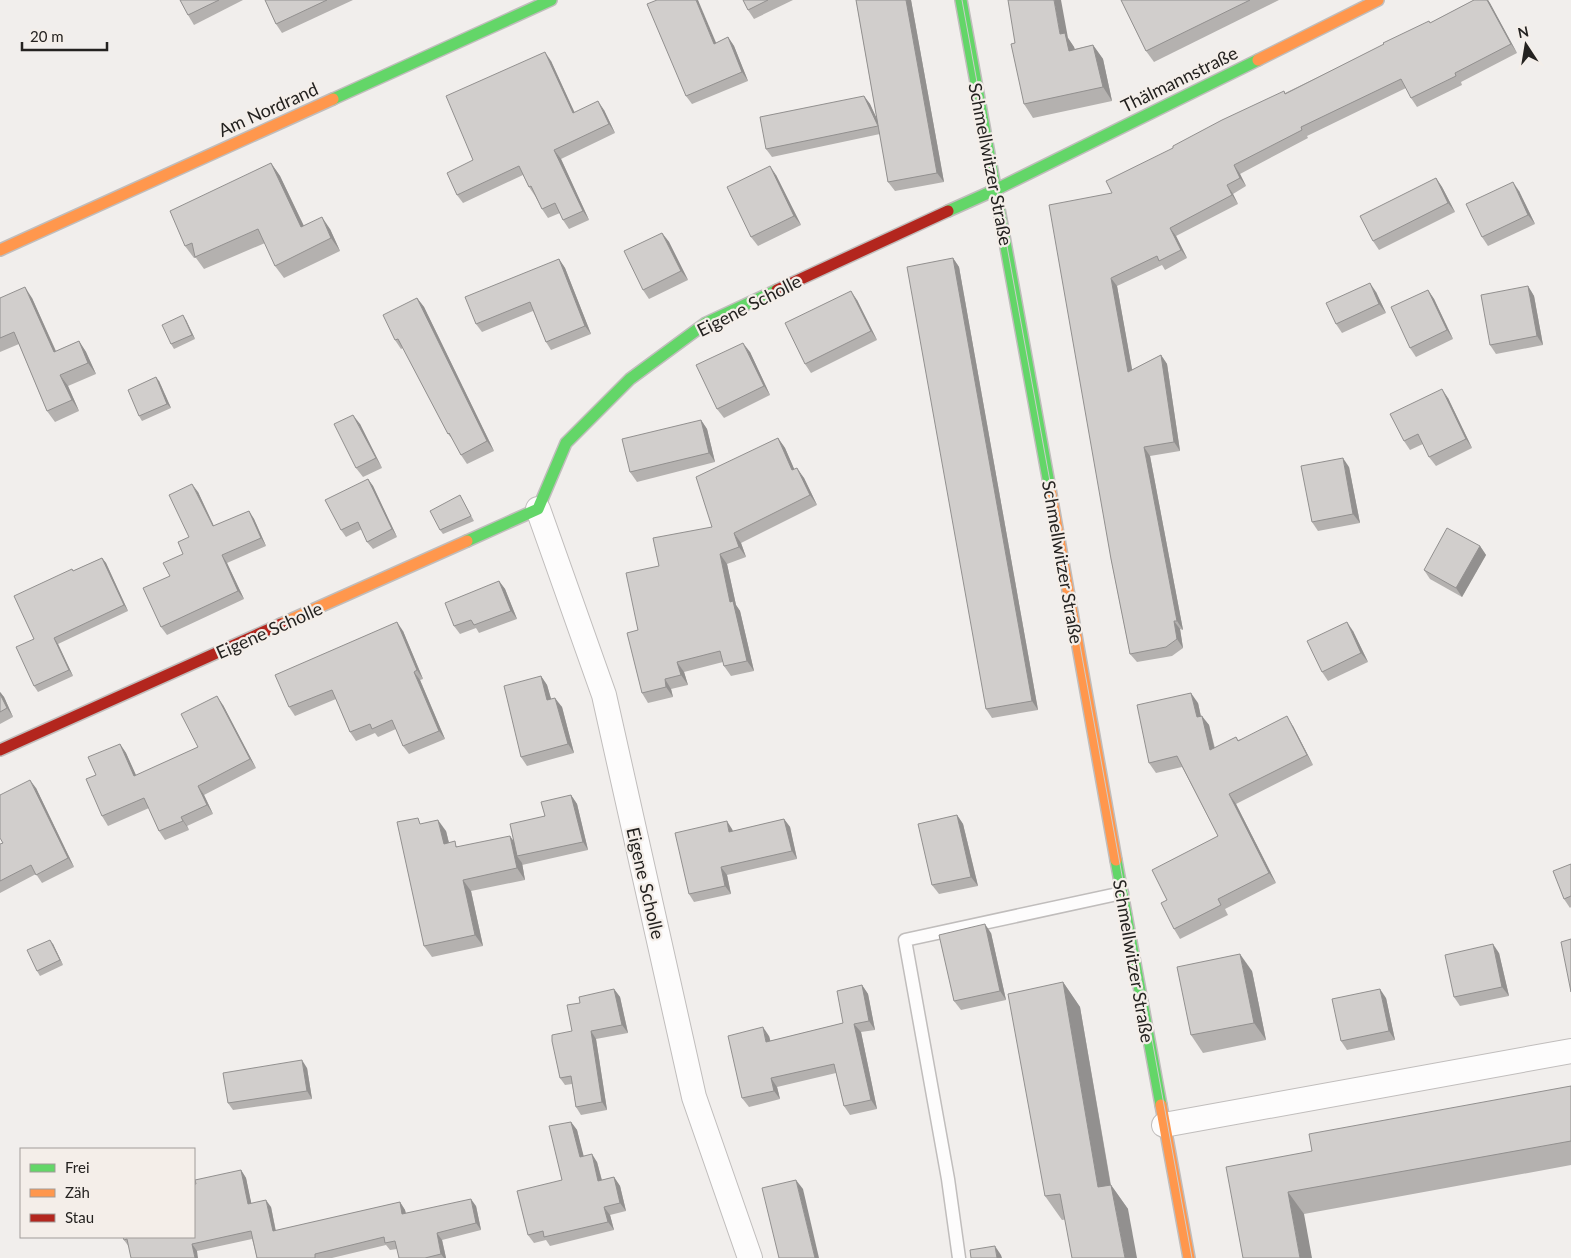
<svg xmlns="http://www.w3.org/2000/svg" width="1571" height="1258" font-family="Lato,sans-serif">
<rect width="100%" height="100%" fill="#f1eeec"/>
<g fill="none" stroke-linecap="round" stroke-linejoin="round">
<defs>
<path id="lane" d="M 959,1258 L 948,1179 L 905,940 L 1122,893"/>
<g id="street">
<path d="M 538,509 L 604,695 L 694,1097 L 750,1258"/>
<path d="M 1164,1125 L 1571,1051"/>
</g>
<g id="fast">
<path d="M 961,0 L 1050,489"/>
<path d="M 333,99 L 551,0"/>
<path d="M 948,211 L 995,190 L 1258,60"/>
<path d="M 467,541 L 538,509 L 566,443 L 630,379 L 706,323 L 777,290"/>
<path d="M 1116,860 L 1161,1105"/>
</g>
<g id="slow">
<path d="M 1258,60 L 1378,0"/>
<path d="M 0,250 L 333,99"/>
<path d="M 1050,489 L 1116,860"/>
<path d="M 281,624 L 467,541"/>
<path d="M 1161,1105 L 1189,1258"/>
</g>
<g id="jam">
<path d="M 777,290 L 948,211"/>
<path d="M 0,750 L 281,624"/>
</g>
</defs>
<use href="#lane" stroke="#c0bdbc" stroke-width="15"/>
<use href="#street" stroke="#c0bdbc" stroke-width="26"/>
<use href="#fast" stroke="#c0bdbc" stroke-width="14"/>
<use href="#slow" stroke="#c0bdbc" stroke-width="14"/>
<use href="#jam" stroke="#c0bdbc" stroke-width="14"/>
<use href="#lane" stroke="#fdfcfc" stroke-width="12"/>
<use href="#street" stroke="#fdfcfc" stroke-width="24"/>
<use href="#fast" stroke="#63d668" stroke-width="11"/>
<use href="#slow" stroke="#ff974d" stroke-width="11"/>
<use href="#jam" stroke="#b3261e" stroke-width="11"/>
<path stroke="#ccc" stroke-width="1" d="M 962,0 L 1192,1258"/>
</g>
<g fill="#b4b1af">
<path d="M 180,0 L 243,0 L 194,25 L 188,15 Z"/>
<path d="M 265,0 L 353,0 L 282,33 L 276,24 Z"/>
<path d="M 743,0 L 793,0 L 754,19 L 748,10 Z"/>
<path d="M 856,0 L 911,0 L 944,182 L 895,191 L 888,182 L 880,134 L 772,157 L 766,149 L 864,96 L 870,104 L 877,120 Z"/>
<path d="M 1121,0 L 1279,0 L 1154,62 L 1146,51 Z"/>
<path d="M 1474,0 L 1488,0 L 1517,53 L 1461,82 L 1462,85 L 1417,107 L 1411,98 L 1406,88 L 1307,136 L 1308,138 L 1240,174 L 1246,186 L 1233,194 L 1238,204 L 1176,236 L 1187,258 L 1165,270 L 1162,265 L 1117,286 L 1132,370 L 1161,355 L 1167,364 L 1180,451 L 1150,456 L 1183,630 L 1180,629 L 1183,648 L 1172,656 L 1137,662 L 1130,654 L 1111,559 L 1112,193 L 1285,93 L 1430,23 Z"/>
<path d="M 728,37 L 734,46 L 748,81 L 692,104 L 686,96 L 716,43 Z"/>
<path d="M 1068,38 L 1074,47 L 1075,49 L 1093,45 L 1103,59 L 1112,101 L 1033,118 L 1024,104 Z"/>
<path d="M 551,61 L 574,112 L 604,110 L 615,133 L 561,159 L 589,220 L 569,229 L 563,220 L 560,213 L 548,218 L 542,209 L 535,196 L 529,187 L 523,175 L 463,203 L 457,195 L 473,160 Z"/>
<path d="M 271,163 L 280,176 L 304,226 L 330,229 L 340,251 L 284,278 L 275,266 L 265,243 L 204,269 L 196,258 L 194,258 L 185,246 Z"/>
<path d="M 776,175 L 801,225 L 758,246 L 751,237 Z"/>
<path d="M 1436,178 L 1442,187 L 1455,212 L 1379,250 L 1373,241 Z"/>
<path d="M 1519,191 L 1535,224 L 1488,246 L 1482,237 Z"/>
<path d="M 662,233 L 669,242 L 688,280 L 649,299 L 643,290 Z"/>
<path d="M 953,258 L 959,267 L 1038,710 L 992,718 L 986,709 Z"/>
<path d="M 559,259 L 565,268 L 591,334 L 551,350 L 546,342 L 533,311 L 482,332 L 476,324 Z"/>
<path d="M 1528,286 L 1534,296 L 1543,345 L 1496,354 L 1490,345 Z"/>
<path d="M 1428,290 L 1434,299 L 1453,339 L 1416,357 L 1410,348 Z"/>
<path d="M 1376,292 L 1386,313 L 1342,333 L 1336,324 Z"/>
<path d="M 0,298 L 32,298 L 56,351 L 79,341 L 86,352 L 96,374 L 68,386 L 79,411 L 55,422 L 47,411 L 19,344 L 0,352 Z"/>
<path d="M 417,298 L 424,307 L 494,451 L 467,464 L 461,455 L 455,442 L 448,434 L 403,348 L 401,349 L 395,340 Z"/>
<path d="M 857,300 L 877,340 L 811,373 L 805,364 Z"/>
<path d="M 186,320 L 195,339 L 174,349 L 171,344 Z"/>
<path d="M 750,352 L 770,395 L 724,418 L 717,409 Z"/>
<path d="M 159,381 L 171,408 L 142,421 L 139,416 Z"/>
<path d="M 1448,398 L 1472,448 L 1436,466 L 1429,457 L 1423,444 L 1410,450 L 1404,441 Z"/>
<path d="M 701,420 L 707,429 L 715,462 L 637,482 L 630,472 Z"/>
<path d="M 360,424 L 382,468 L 363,477 L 356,468 Z"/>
<path d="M 778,438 L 785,448 L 794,469 L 804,478 L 817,505 L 741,543 L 746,557 L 727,564 L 736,605 L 740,611 L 754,671 L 731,676 L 724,666 L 723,662 L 684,672 L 688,685 L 671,689 L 673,697 L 648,703 L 642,693 L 638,630 L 659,566 L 712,527 Z"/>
<path d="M 1349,467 L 1360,523 L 1318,531 L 1312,522 Z"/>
<path d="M 368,479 L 373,486 L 397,537 L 373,549 L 367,542 L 362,529 L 346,537 L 341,530 Z"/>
<path d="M 198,492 L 214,526 L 249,511 L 254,519 L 266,546 L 227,563 L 244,599 L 167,635 L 161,627 L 170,576 L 183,554 L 189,537 Z"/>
<path d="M 460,495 L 474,521 L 443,534 L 440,530 Z"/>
<path d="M 1480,546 L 1486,555 L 1462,597 L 1430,579 L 1424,570 Z"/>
<path d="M 102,558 L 106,563 L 128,611 L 58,644 L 73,676 L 38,692 L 34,686 L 34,639 L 73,571 Z"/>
<path d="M 499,581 L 505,589 L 517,619 L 479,633 L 476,628 L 460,634 L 454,626 Z"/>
<path d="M 403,631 L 423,679 L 420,680 L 445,739 L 409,754 L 403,746 L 396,729 L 378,737 L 375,733 L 356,741 L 350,732 L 336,699 L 295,716 L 289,707 Z"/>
<path d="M 1353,631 L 1368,662 L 1328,681 L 1322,672 Z"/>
<path d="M 541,676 L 547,685 L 551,699 L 562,707 L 574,753 L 527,766 L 521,757 Z"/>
<path d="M 0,692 L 4,697 L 13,717 L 0,724 Z"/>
<path d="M 1198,703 L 1201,716 L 1209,725 L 1215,748 L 1236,737 L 1238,740 L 1293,726 L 1313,765 L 1236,804 L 1276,883 L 1225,909 L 1228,915 L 1180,939 L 1174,929 L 1167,900 L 1218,836 L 1182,767 L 1156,773 L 1149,763 Z"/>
<path d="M 223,705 L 256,768 L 204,795 L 213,814 L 187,826 L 189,830 L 165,840 L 159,831 L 149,808 L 108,826 L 102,816 L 96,775 L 120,744 L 126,753 L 136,776 L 198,747 Z"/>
<path d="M 36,788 L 74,867 L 42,883 L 36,874 L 0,893 L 0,844 L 3,843 Z"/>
<path d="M 571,795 L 577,804 L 588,850 L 522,865 L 522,863 L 525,880 L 471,891 L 483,946 L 432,957 L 424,946 L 422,823 L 446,831 L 449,843 L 459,847 L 513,840 Z"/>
<path d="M 957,815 L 963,824 L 978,886 L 939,894 L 932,885 Z"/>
<path d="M 784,819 L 790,827 L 797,859 L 727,875 L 731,894 L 694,902 L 689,894 L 732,829 L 733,831 Z"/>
<path d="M 1571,864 L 1571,907 L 1570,908 L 1564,899 Z"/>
<path d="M 991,933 L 1006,1000 L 961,1010 L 954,1001 Z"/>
<path d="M 53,944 L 63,965 L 40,976 L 37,971 Z"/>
<path d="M 1499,953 L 1509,996 L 1460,1006 L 1454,997 Z"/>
<path d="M 1252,971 L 1266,1040 L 1203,1053 L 1191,1035 Z"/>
<path d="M 1063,982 L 1080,1007 L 1111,1185 L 1128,1209 L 1062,1220 L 1045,1196 Z"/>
<path d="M 862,985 L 868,994 L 875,1030 L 861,1032 L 877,1109 L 850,1115 L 844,1106 L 836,1073 L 777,1087 L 780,1099 L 749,1107 L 742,1098 L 769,1036 L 770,1041 L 843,1023 Z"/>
<path d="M 614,989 L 620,997 L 628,1033 L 596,1039 L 607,1110 L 581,1115 L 576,1107 L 572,1084 L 565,1085 L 560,1078 L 580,1003 Z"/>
<path d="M 1386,998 L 1395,1040 L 1347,1050 L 1341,1041 Z"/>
<path d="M 307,1068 L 312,1099 L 233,1110 L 228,1103 Z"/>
<path d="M 1571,1086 L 1571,1165 L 1304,1214 L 1243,1258 L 1312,1151 Z"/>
<path d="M 571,1122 L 577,1130 L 583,1156 L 597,1162 L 602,1180 L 614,1177 L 620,1186 L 626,1211 L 610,1215 L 614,1230 L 550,1246 L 546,1240 L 534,1243 L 528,1235 L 562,1180 Z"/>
<path d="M 241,1170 L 246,1178 L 251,1203 L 271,1207 L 276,1231 L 400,1202 L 405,1210 L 406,1213 L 476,1206 L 481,1230 L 442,1240 L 446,1258 L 399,1258 L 397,1249 L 390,1250 L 386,1245 L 332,1258 L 257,1258 L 252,1239 L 197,1251 L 129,1247 L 124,1240 Z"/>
</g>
<g fill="#92908f">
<path d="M 696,0 L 698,0 L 720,52 L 714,44 Z"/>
<path d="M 906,0 L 911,0 L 944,182 L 937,173 Z"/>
<path d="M 1054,0 L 1061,0 L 1068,38 L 1074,47 L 1078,64 L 1069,51 L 1060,34 Z"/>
<path d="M 1487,0 L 1488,0 L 1490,3 L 1517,53 L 1511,44 Z"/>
<path d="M 728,37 L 734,46 L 748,81 L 742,72 Z"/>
<path d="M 1093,45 L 1103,59 L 1112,101 L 1103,87 Z"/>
<path d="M 545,52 L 551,61 L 579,122 L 573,113 Z"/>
<path d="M 864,96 L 870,104 L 884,134 L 878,126 Z"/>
<path d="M 598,101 L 604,110 L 615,133 L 609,124 Z"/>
<path d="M 554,150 L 561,159 L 589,220 L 583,211 Z"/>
<path d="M 271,163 L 280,176 L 310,239 L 301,227 Z"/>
<path d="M 1234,165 L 1240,174 L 1246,186 L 1240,178 Z"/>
<path d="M 770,166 L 776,175 L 801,225 L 794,216 Z"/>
<path d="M 1436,178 L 1442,187 L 1455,212 L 1448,203 Z"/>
<path d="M 1513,182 L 1519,191 L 1535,224 L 1528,215 Z"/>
<path d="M 1227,185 L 1233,194 L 1238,204 L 1232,195 Z"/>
<path d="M 322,217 L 330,229 L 340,251 L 331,238 Z"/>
<path d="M 1170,228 L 1176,236 L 1187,258 L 1181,250 Z"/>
<path d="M 662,233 L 669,242 L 688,280 L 681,271 Z"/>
<path d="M 953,258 L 959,267 L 1038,710 L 1032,701 Z"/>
<path d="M 559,259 L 565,268 L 591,334 L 585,326 Z"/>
<path d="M 1111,278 L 1117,286 L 1134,380 L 1128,372 Z"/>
<path d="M 1370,283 L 1376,292 L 1386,313 L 1379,304 Z"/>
<path d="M 1528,286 L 1534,296 L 1543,345 L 1537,336 Z"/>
<path d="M 25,287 L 32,298 L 61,363 L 54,352 Z"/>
<path d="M 1428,290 L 1434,299 L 1453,339 L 1447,330 Z"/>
<path d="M 851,291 L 857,300 L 877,340 L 871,331 Z"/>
<path d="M 417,298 L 424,307 L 494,451 L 487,441 Z"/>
<path d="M 183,315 L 186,320 L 195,339 L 192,335 Z"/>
<path d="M 79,341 L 86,352 L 96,374 L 88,363 Z"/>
<path d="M 743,343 L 750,352 L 770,395 L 764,386 Z"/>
<path d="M 1161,355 L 1167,364 L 1180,451 L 1174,442 Z"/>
<path d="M 60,375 L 68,386 L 79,411 L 72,400 Z"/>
<path d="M 156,377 L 159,381 L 171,408 L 167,404 Z"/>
<path d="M 1442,389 L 1448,398 L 1472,448 L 1466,439 Z"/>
<path d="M 353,415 L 360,424 L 382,468 L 376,458 Z"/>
<path d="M 701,420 L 707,429 L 715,462 L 709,453 Z"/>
<path d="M 778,438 L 785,448 L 799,480 L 792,470 Z"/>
<path d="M 1144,447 L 1150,456 L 1183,630 L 1177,621 Z"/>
<path d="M 1343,458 L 1349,467 L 1360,523 L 1353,514 Z"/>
<path d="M 797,468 L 804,478 L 817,505 L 810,495 Z"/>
<path d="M 368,479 L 373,486 L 397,537 L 392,529 Z"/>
<path d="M 192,484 L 198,492 L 218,535 L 213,526 Z"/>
<path d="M 249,511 L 254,519 L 266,546 L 261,538 Z"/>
<path d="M 734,533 L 741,543 L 746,557 L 739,547 Z"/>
<path d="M 1480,546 L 1486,555 L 1462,597 L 1456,588 Z"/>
<path d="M 720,554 L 727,564 L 736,605 L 740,611 L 754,671 L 747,661 L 730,602 Z"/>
<path d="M 222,555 L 227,563 L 244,599 L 238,591 Z"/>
<path d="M 102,558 L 106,563 L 128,611 L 124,605 Z"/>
<path d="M 499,581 L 505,589 L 517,619 L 511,611 Z"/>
<path d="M 1174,621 L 1180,629 L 1183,648 L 1177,639 Z"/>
<path d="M 397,622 L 403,631 L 423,679 L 417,670 Z"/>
<path d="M 1347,622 L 1353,631 L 1368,662 L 1361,653 Z"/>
<path d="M 54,638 L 58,644 L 73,676 L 69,670 Z"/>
<path d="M 677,662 L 684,672 L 688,685 L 681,675 Z"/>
<path d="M 414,672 L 420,680 L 445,739 L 439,731 Z"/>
<path d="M 541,676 L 547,685 L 554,709 L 547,700 Z"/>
<path d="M 665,679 L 671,689 L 673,697 L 666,687 Z"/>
<path d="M 0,692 L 4,697 L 13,717 L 7,708 L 0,694 Z"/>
<path d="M 1191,693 L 1198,703 L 1203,727 L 1197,717 Z"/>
<path d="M 217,696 L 223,705 L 256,768 L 250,759 Z"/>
<path d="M 555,698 L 562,707 L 574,753 L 568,744 Z"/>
<path d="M 1202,716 L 1209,725 L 1217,760 L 1210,750 Z"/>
<path d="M 1287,716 L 1293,726 L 1313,765 L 1307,755 Z"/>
<path d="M 120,744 L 126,753 L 141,786 L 134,776 Z"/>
<path d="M 30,780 L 36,788 L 74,867 L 68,858 Z"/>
<path d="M 198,786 L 204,795 L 213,814 L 207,805 Z"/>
<path d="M 1229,794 L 1236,804 L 1276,883 L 1269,873 Z"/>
<path d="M 571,795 L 577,804 L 588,850 L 583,842 Z"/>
<path d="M 957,815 L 963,824 L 978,886 L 971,877 Z"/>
<path d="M 181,817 L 187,826 L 189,830 L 183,821 Z"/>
<path d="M 784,819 L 790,827 L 797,859 L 792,851 Z"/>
<path d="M 438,820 L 446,831 L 452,855 L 444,844 Z"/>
<path d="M 727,821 L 732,829 L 735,840 L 729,832 Z"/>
<path d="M 510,836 L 518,847 L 517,856 L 522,863 L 525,880 L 517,868 Z"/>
<path d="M 721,867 L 727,875 L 731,894 L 725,886 Z"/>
<path d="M 463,880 L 471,891 L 483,946 L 475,935 Z"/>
<path d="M 985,924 L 991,933 L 1006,1000 L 1000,991 Z"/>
<path d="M 50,940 L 53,944 L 63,965 L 60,960 Z"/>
<path d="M 1493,944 L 1499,953 L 1509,996 L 1502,987 Z"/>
<path d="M 1240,954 L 1252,971 L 1266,1040 L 1254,1023 Z"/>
<path d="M 1063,982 L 1080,1007 L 1115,1211 L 1098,1187 Z"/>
<path d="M 862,985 L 868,994 L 875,1030 L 869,1021 Z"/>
<path d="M 614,989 L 620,997 L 628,1033 L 622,1025 Z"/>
<path d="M 1380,989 L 1386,998 L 1395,1040 L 1389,1031 Z"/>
<path d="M 854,1024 L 861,1032 L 877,1109 L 871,1100 Z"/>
<path d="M 763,1027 L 769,1036 L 773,1050 L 766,1042 Z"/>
<path d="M 591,1031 L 596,1039 L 607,1110 L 602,1102 Z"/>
<path d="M 302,1060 L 307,1068 L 312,1099 L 307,1091 Z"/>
<path d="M 771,1078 L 777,1087 L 780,1099 L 774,1091 Z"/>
<path d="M 571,1122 L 577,1130 L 586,1165 L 580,1157 Z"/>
<path d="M 592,1154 L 597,1162 L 604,1189 L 598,1181 Z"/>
<path d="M 241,1170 L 246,1178 L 253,1211 L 248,1204 Z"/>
<path d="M 614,1177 L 620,1186 L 626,1211 L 620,1203 Z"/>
<path d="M 796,1180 L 803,1189 L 819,1258 L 815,1258 Z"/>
<path d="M 1111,1185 L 1128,1209 L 1137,1258 L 1125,1258 Z"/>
<path d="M 1288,1192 L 1304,1214 L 1312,1258 L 1300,1258 Z"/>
<path d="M 471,1199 L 476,1206 L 481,1230 L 476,1223 Z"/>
<path d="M 266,1200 L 271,1207 L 277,1238 L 273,1231 Z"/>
<path d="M 400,1202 L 405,1210 L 407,1221 L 402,1214 Z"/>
<path d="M 604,1207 L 610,1215 L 614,1230 L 608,1222 Z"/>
<path d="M 437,1233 L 442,1240 L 446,1258 L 444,1258 L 441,1254 Z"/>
<path d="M 192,1244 L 197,1251 L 198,1258 L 195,1258 Z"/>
<path d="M 995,1246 L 1001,1255 L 1002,1258 L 997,1258 Z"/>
</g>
<g fill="#d1cecc" stroke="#92908f">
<path d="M 180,0 L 219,0 L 188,15 Z"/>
<path d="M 265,0 L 327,0 L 276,24 Z"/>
<path d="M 657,0 L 696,0 L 714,44 L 728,37 L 742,72 L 686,96 L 647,4 Z"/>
<path d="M 743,0 L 768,0 L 748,10 Z"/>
<path d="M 856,0 L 906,0 L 937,173 L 888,182 Z"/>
<path d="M 1008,0 L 1054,0 L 1060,34 L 1065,33 L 1069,51 L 1093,45 L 1103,87 L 1024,104 L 1011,44 L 1015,43 Z"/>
<path d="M 1121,0 L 1250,0 L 1146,51 Z"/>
<path d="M 1474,0 L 1487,0 L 1511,44 L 1455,73 L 1456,76 L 1411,98 L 1401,79 L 1301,127 L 1302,130 L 1234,165 L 1240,178 L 1227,185 L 1232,195 L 1170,228 L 1181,250 L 1159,261 L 1157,256 L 1111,278 L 1128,372 L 1161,355 L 1174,442 L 1144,447 L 1177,621 L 1174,621 L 1177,639 L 1166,647 L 1130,654 L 1111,559 L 1049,205 L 1112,193 L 1106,181 L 1173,148 L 1173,146 L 1222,120 L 1284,91 L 1285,94 L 1384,44 L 1383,43 L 1429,21 L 1430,23 Z"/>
<path d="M 545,52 L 573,113 L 598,101 L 609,124 L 554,150 L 583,211 L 563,220 L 555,203 L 542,209 L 531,186 L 529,187 L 519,166 L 457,195 L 447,173 L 473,160 L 446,96 Z"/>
<path d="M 864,96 L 878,126 L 766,149 L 760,117 Z"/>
<path d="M 271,163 L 301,227 L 322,217 L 331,238 L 275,266 L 258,229 L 195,257 L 192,243 L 185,246 L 170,211 Z"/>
<path d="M 770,166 L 794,216 L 751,237 L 727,187 Z"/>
<path d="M 1436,178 L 1448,203 L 1373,241 L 1360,216 Z"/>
<path d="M 1513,182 L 1528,215 L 1482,237 L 1466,204 Z"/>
<path d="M 662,233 L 681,271 L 643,290 L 624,251 Z"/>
<path d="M 953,258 L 1032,701 L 986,709 L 907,267 Z"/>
<path d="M 559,259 L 585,326 L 546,342 L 530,302 L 476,324 L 465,297 Z"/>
<path d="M 1370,283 L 1379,304 L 1336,324 L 1326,303 Z"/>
<path d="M 1528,286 L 1537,336 L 1490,345 L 1481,295 Z"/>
<path d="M 25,287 L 54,352 L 79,341 L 88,363 L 60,375 L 72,400 L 47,411 L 14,332 L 0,338 L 0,298 Z"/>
<path d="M 1428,290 L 1447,330 L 1410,348 L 1391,307 Z"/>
<path d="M 851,291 L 871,331 L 805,364 L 785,323 Z"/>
<path d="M 417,298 L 487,441 L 461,455 L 449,433 L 448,434 L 398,339 L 395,340 L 383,315 Z"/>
<path d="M 183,315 L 192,335 L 171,344 L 162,325 Z"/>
<path d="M 743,343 L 764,386 L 717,409 L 696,365 Z"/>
<path d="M 156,377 L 167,404 L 139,416 L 128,390 Z"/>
<path d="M 1442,389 L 1466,439 L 1429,457 L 1418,434 L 1404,441 L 1390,414 Z"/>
<path d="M 353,415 L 376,458 L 356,468 L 334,424 Z"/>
<path d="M 701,420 L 709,453 L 630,472 L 622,439 Z"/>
<path d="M 778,438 L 792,470 L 797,468 L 810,495 L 734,533 L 739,547 L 720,554 L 730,602 L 733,601 L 747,661 L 724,666 L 720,651 L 677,662 L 681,675 L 665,679 L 666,687 L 642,693 L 627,633 L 638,630 L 626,573 L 659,566 L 653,538 L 712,527 L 696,477 Z"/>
<path d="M 1343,458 L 1353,514 L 1312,522 L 1301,466 Z"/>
<path d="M 368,479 L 392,529 L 367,542 L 358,522 L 341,530 L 325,500 Z"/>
<path d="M 192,484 L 213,526 L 249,511 L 261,538 L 222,555 L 238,591 L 161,627 L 143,588 L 170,576 L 163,563 L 183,554 L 178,542 L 189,537 L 169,495 Z"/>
<path d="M 460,495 L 471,516 L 440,530 L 430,511 Z"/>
<path d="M 1447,528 L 1480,546 L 1456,588 L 1424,570 Z"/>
<path d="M 102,558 L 124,605 L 54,638 L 69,670 L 34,686 L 16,647 L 34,639 L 14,596 L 72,569 L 73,571 Z"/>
<path d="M 499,581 L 511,611 L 474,625 L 471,620 L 454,626 L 445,603 Z"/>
<path d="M 397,622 L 417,670 L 414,672 L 439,731 L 403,746 L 392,720 L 372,729 L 370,724 L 350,732 L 332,690 L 289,707 L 275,675 Z"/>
<path d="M 1347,622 L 1361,653 L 1322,672 L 1307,641 Z"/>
<path d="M 541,676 L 547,700 L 555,698 L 568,744 L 521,757 L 504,686 Z"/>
<path d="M 1191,693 L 1197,717 L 1202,716 L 1210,750 L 1236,737 L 1238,741 L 1287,716 L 1307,755 L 1229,794 L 1269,873 L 1218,899 L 1221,905 L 1174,929 L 1161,903 L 1167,900 L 1152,870 L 1218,836 L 1177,756 L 1149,763 L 1137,705 Z"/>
<path d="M 0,694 L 7,708 L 0,712 Z"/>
<path d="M 217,696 L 250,759 L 198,786 L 207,805 L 181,817 L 183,821 L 159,831 L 144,798 L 102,816 L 86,779 L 96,775 L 88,757 L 120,744 L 134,776 L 198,747 L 181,714 Z"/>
<path d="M 30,780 L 68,858 L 36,875 L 31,865 L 0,881 L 0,844 L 3,843 L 0,838 L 0,795 Z"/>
<path d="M 571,795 L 583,842 L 517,856 L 510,824 L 545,816 L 541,802 Z"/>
<path d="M 957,815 L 971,877 L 932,885 L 918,824 Z"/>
<path d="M 418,818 L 420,824 L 438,820 L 444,844 L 455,841 L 456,847 L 510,836 L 517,868 L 463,880 L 475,935 L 424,946 L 397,822 Z"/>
<path d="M 784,819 L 792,851 L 721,867 L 725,886 L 689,894 L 675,833 L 727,821 L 729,832 Z"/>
<path d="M 1571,864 L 1571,896 L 1564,899 L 1553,871 Z"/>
<path d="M 985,924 L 1000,991 L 954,1001 L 939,935 Z"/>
<path d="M 1571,939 L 1571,992 L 1561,942 Z"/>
<path d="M 50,940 L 60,960 L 37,971 L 27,950 Z"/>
<path d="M 1493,944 L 1502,987 L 1454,997 L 1445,955 Z"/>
<path d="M 1240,954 L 1254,1023 L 1191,1035 L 1177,967 Z"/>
<path d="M 1063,982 L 1098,1187 L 1111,1185 L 1125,1258 L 1072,1258 L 1060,1194 L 1045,1196 L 1008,994 Z"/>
<path d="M 862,985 L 869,1021 L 854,1024 L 871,1100 L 844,1106 L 834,1064 L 771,1078 L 774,1091 L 742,1098 L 728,1036 L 763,1027 L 766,1042 L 843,1023 L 837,991 Z"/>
<path d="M 614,989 L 622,1025 L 591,1031 L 602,1102 L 576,1107 L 571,1076 L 560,1078 L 552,1041 L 552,1035 L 572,1031 L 567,1005 L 580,1003 L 579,997 Z"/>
<path d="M 1380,989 L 1389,1031 L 1341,1041 L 1332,999 Z"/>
<path d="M 302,1060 L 307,1091 L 228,1103 L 223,1073 Z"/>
<path d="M 1571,1086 L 1571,1141 L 1288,1192 L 1300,1258 L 1243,1258 L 1226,1167 L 1312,1151 L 1309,1134 Z"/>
<path d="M 571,1122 L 580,1157 L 592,1154 L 598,1181 L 614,1177 L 620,1203 L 604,1207 L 608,1222 L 544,1237 L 543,1231 L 528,1235 L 517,1191 L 562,1180 L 549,1126 Z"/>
<path d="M 241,1170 L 248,1204 L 266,1200 L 273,1231 L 400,1202 L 402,1214 L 471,1199 L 476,1223 L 437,1233 L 441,1254 L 425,1258 L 399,1258 L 395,1241 L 385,1243 L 384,1237 L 315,1254 L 315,1258 L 257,1258 L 251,1231 L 192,1244 L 195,1258 L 131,1258 L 127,1239 L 124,1240 L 123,1237 L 194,1237 L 194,1184 L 196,1184 L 195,1180 Z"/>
<path d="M 796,1180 L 815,1258 L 779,1258 L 762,1188 Z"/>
<path d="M 995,1246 L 997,1258 L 971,1258 L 970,1250 Z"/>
</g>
<g text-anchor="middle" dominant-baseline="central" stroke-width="4.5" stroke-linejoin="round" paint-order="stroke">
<g font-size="18" fill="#242220" stroke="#f4eee9">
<text transform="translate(1179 79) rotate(-26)">Thälmannstraße</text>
<text transform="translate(268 109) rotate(-24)">Am Nordrand</text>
<text transform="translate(991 164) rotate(79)">Schmellwitzer Straße</text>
<text transform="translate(749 305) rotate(-27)">Eigene Scholle</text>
<text transform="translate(1063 562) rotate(80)">Schmellwitzer Straße</text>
<text transform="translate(269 630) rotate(-24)">Eigene Scholle</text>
<text transform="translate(646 883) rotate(77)">Eigene Scholle</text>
<text transform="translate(1134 961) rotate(80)">Schmellwitzer Straße</text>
</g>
</g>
<rect x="20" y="1148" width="175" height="90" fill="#f4eee9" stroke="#a19c99"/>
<rect x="30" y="1164" width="25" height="8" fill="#63d668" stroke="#a19c99"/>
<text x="65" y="1173" font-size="15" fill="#242220">Frei</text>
<rect x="30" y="1189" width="25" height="8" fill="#ff974d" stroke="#a19c99"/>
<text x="65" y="1198" font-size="15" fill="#242220">Zäh</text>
<rect x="30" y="1214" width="25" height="8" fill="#b3261e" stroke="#a19c99"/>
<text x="65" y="1223" font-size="15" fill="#242220">Stau</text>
<g transform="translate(1526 45) rotate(348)" stroke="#f4eee9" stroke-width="4" paint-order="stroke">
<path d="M0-4L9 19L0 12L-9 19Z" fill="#242220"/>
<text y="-8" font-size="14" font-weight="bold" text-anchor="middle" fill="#242220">N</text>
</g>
<path d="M22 42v8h85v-8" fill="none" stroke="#242220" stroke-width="2.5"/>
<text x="30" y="42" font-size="15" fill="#242220" stroke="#f4eee9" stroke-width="4" paint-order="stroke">20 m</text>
</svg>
